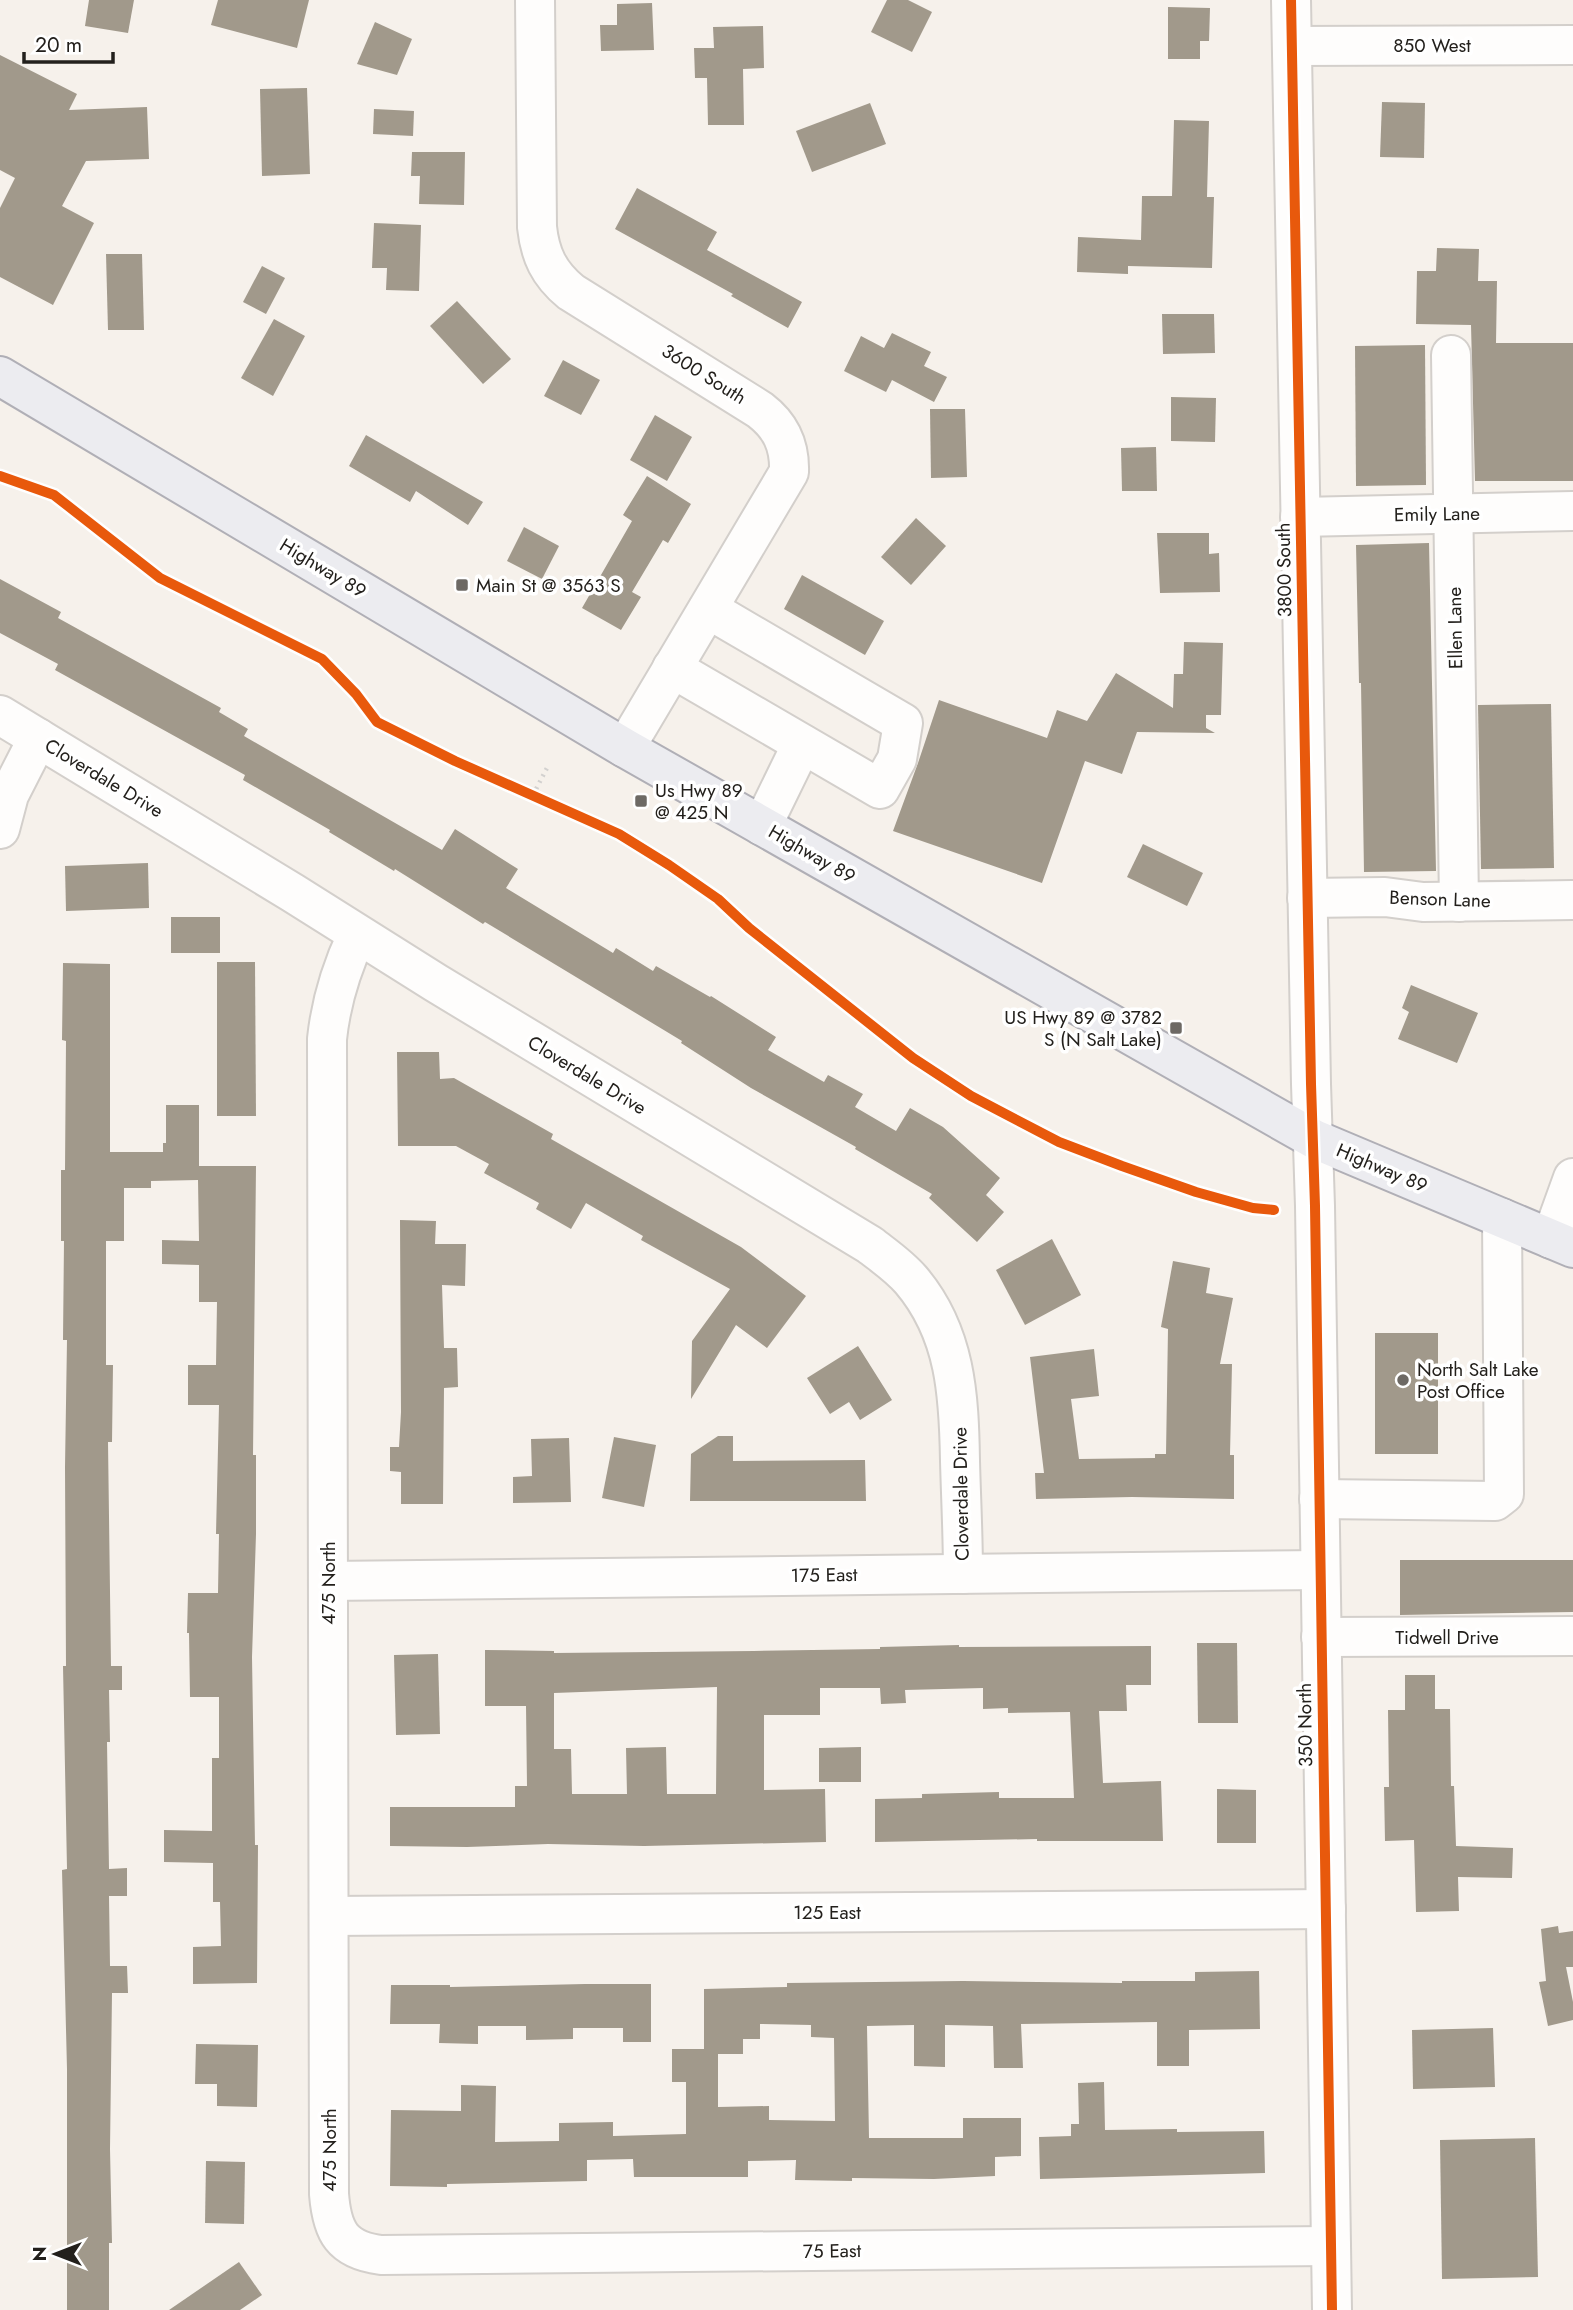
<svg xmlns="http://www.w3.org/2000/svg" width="1573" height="2310" font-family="Jost,sans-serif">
<rect width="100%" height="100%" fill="#f6f1eb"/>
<g fill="#a1998b" fill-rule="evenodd">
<path d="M 89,0 L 134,0 L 128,33 L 85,26 Z"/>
<path d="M 218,0 L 309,0 L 297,48 L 211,25 Z"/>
<path d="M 887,0 L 908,0 L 932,12 L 912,52 L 871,32 Z"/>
<path d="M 652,3 L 654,50 L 601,51 L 600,25 L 617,25 L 617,4 Z"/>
<path d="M 1168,7 L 1210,8 L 1209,41 L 1200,41 L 1200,59 L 1168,59 Z"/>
<path d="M 375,22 L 412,39 L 397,75 L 357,64 Z"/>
<path d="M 763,26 L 764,68 L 743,69 L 744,125 L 708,125 L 707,78 L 695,78 L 694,48 L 714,48 L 713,27 Z"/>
<path d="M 0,55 L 77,94 L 69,110 L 147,107 L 149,159 L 86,161 L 62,206 L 94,223 L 53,305 L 0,277 L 0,208 L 15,178 L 0,170 Z"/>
<path d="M 307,88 L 310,174 L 262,176 L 260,89 Z"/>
<path d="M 1382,102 L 1425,103 L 1424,158 L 1380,157 Z"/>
<path d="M 870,103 L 886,144 L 812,172 L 796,131 Z"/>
<path d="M 374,109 L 414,111 L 413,136 L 373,134 Z"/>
<path d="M 1174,120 L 1209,121 L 1207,197 L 1214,197 L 1212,268 L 1128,266 L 1128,274 L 1077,272 L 1078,237 L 1141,240 L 1142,196 L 1172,196 Z"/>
<path d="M 412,152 L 465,152 L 464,205 L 419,204 L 420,176 L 411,176 Z"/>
<path d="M 637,188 L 717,232 L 707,250 L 802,302 L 788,328 L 731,296 L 733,294 L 615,229 Z"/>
<path d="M 374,223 L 421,225 L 419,291 L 386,290 L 387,268 L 372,268 Z"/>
<path d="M 1437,248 L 1479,249 L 1478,281 L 1497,281 L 1496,343 L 1573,343 L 1573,481 L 1475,481 L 1471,325 L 1416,324 L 1417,271 L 1436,271 Z"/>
<path d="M 106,254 L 142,254 L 144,330 L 108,330 Z"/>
<path d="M 262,266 L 285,278 L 266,314 L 243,302 Z"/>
<path d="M 457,301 L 511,359 L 483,384 L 430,326 Z"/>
<path d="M 1162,314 L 1214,314 L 1215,353 L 1163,354 Z"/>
<path d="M 274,319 L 305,336 L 273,396 L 241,378 Z"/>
<path d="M 892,333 L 931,352 L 924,366 L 947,377 L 934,402 L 892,380 L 886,392 L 844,371 L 861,336 L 884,348 Z"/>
<path d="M 1425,345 L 1426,485 L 1356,486 L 1355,346 Z"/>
<path d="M 563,360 L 600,380 L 581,415 L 544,396 Z"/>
<path d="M 1171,397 L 1216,398 L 1215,442 L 1171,441 Z"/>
<path d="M 930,409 L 965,409 L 967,477 L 931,478 Z"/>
<path d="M 655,415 L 692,437 L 667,481 L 630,460 Z"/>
<path d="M 366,435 L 483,502 L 468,525 L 416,491 L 410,502 L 349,466 Z"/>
<path d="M 1156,447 L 1157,491 L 1122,491 L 1121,448 Z"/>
<path d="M 647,476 L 691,504 L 668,543 L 663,540 L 632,592 L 641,597 L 621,630 L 582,608 L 632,521 L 623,515 Z"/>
<path d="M 916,518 L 946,546 L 911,585 L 881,557 Z"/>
<path d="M 524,527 L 559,546 L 542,579 L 507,561 Z"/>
<path d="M 1157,533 L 1209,533 L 1209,554 L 1219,553 L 1220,592 L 1160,593 Z"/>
<path d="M 1429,543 L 1436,871 L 1364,872 L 1361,683 L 1359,683 L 1356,545 Z"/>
<path d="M 802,575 L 884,621 L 865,655 L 784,609 Z"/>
<path d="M 0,579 L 61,612 L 58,618 L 221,708 L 219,712 L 248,729 L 244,736 L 442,850 L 455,829 L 518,869 L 506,888 L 613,953 L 616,948 L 653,971 L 656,966 L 710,997 L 711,996 L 776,1037 L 768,1050 L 824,1082 L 828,1075 L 863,1094 L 855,1107 L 896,1131 L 910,1108 L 943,1127 L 1000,1178 L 986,1195 L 1004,1212 L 977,1242 L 929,1198 L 932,1194 L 855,1149 L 856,1147 L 751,1088 L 681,1043 L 682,1041 L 485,922 L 483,924 L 395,869 L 394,871 L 329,832 L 330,830 L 243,780 L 245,775 L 55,670 L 58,664 L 0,633 Z"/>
<path d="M 1184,642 L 1223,643 L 1221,715 L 1206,715 L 1206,728 L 1215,733 L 1137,732 L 1122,774 L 1085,761 L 1042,883 L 893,831 L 918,763 L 939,700 L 1047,738 L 1057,710 L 1087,721 L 1116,673 L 1173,708 L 1174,674 L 1183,674 Z"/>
<path d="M 1551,704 L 1554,868 L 1481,869 L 1478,705 Z"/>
<path d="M 1143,844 L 1203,873 L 1187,906 L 1127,877 Z"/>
<path d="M 148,863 L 149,908 L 66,911 L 65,866 Z"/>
<rect x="171" y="917" width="49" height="36"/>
<path d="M 217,962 L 255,962 L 256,1116 L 217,1116 Z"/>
<path d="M 63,963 L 110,964 L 110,1152 L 163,1152 L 163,1143 L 166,1143 L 166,1105 L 199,1105 L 199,1166 L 256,1166 L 253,1455 L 256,1455 L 256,1534 L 252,1657 L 255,1845 L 258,1845 L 257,1983 L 193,1984 L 193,1947 L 221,1946 L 220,1902 L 213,1902 L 213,1863 L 164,1862 L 164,1830 L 212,1831 L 212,1758 L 219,1758 L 219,1697 L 190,1697 L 189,1633 L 187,1633 L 188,1593 L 218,1593 L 219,1534 L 216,1534 L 219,1405 L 188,1405 L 188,1365 L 216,1365 L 217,1302 L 199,1302 L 199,1265 L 162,1264 L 162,1240 L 199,1241 L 198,1180 L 151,1181 L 151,1188 L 124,1188 L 124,1241 L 106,1241 L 106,1365 L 113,1365 L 112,1442 L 108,1442 L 111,1666 L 122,1666 L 122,1690 L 109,1690 L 110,1742 L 107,1742 L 109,1869 L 127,1868 L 127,1896 L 109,1896 L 110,1966 L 127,1966 L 128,1993 L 112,1993 L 110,2149 L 112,2243 L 109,2243 L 109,2310 L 67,2310 L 67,2069 L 62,1870 L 67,1869 L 63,1666 L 66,1666 L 65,1467 L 67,1340 L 63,1340 L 64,1241 L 61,1241 L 61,1170 L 65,1170 L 66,1041 L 62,1040 Z"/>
<path d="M 1411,985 L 1478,1013 L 1457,1063 L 1398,1039 L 1409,1012 L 1402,1008 Z"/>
<path d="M 397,1052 L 439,1052 L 440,1079 L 454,1078 L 553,1134 L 551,1139 L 741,1247 L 806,1296 L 767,1348 L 736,1325 L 691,1399 L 692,1341 L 730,1289 L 641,1240 L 643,1236 L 586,1203 L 571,1229 L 536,1209 L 539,1203 L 484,1173 L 489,1164 L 456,1146 L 398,1146 Z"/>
<path d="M 400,1220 L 436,1221 L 435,1244 L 466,1244 L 465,1286 L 442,1285 L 444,1348 L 457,1348 L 458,1387 L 444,1388 L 443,1504 L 401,1504 L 401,1472 L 390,1471 L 390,1447 L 399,1447 L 401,1412 Z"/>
<path d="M 1052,1239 L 1081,1295 L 1025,1325 L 996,1270 Z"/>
<path d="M 1173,1261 L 1210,1268 L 1206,1293 L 1233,1298 L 1220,1364 L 1232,1364 L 1230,1455 L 1234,1455 L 1234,1499 L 1132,1497 L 1036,1499 L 1035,1473 L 1044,1473 L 1030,1357 L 1094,1349 L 1099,1396 L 1071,1399 L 1079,1459 L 1155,1458 L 1155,1454 L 1166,1454 L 1168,1329 L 1161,1327 Z"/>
<rect x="1375" y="1333" width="63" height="121"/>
<path d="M 858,1346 L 892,1400 L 860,1420 L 849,1402 L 830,1414 L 807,1378 Z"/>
<path d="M 718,1436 L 733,1436 L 733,1461 L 865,1460 L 866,1501 L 690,1501 L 691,1454 Z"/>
<path d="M 614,1437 L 656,1445 L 644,1507 L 602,1498 Z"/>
<path d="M 569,1438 L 571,1502 L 513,1503 L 513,1477 L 532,1476 L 531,1439 Z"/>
<path d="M 1400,1560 L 1573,1560 L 1573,1612 L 1400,1615 Z"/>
<path d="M 1197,1643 L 1237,1643 L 1238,1723 L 1198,1723 Z"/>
<path d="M 959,1645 L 959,1647 L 1151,1646 L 1151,1685 L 1126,1685 L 1127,1711 L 1099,1711 L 1103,1783 L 1161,1781 L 1163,1841 L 1037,1841 L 1037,1839 L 875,1842 L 875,1799 L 922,1798 L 922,1794 L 999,1792 L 999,1798 L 1074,1798 L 1070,1712 L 1008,1713 L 1008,1708 L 983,1709 L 983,1688 L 905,1690 L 906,1703 L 881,1704 L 880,1688 L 820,1688 L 820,1715 L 764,1715 L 764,1790 L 825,1789 L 826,1842 L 644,1846 L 548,1844 L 467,1847 L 390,1846 L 390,1807 L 515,1807 L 515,1786 L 527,1786 L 526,1706 L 485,1706 L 485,1650 L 554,1651 L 554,1653 L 754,1651 L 880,1649 L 880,1647 ZM 717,1687 L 716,1794 L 667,1794 L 666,1747 L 626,1748 L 627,1794 L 572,1794 L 571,1749 L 554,1749 L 554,1693 Z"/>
<path d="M 438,1654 L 440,1734 L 396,1735 L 394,1655 Z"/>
<path d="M 1405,1675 L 1435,1675 L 1435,1709 L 1450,1709 L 1451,1786 L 1454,1786 L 1456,1846 L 1513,1848 L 1512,1878 L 1458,1877 L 1459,1911 L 1416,1912 L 1414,1840 L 1385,1841 L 1384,1787 L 1389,1787 L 1388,1710 L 1405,1710 Z"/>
<path d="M 861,1747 L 861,1782 L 819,1782 L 819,1748 Z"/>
<path d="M 1217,1789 L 1256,1790 L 1256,1843 L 1217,1843 Z"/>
<path d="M 1558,1926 L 1559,1933 L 1573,1931 L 1573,1967 L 1566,1967 L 1573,2002 L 1573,2020 L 1548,2026 L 1539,1982 L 1546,1981 L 1541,1929 Z"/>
<path d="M 1259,1971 L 1260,2029 L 1189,2030 L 1189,2066 L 1157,2066 L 1157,2022 L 1021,2024 L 1023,2068 L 994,2068 L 993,2026 L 945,2025 L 945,2067 L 914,2066 L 914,2025 L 867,2026 L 869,2138 L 963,2138 L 963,2118 L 1021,2118 L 1021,2156 L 995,2157 L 995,2176 L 934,2179 L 852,2178 L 852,2181 L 795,2180 L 796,2160 L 748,2161 L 748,2177 L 634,2177 L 633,2159 L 587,2160 L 587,2181 L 447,2184 L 447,2187 L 390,2186 L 391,2110 L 461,2111 L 461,2085 L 496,2086 L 495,2142 L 559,2141 L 559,2123 L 613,2122 L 613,2136 L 686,2134 L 686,2082 L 672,2082 L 672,2049 L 704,2049 L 704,1989 L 787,1987 L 787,1983 L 963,1981 L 1122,1983 L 1122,1981 L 1195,1981 L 1195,1972 ZM 760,2024 L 811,2025 L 811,2037 L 834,2038 L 835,2121 L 769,2120 L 769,2106 L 718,2107 L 718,2054 L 743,2054 L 743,2039 L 760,2039 Z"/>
<path d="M 585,1984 L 651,1984 L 651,2042 L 623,2042 L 623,2028 L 573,2028 L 573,2039 L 526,2040 L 526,2026 L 478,2026 L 478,2044 L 439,2043 L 440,2024 L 390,2024 L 391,1985 L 450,1985 L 450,1987 Z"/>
<path d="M 1493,2028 L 1495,2087 L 1413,2089 L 1412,2030 Z"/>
<path d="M 196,2044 L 258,2045 L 257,2107 L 217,2106 L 217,2084 L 195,2084 Z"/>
<path d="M 1104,2082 L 1105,2130 L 1177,2129 L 1177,2132 L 1264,2131 L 1265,2173 L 1040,2179 L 1039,2137 L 1071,2136 L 1071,2124 L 1079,2124 L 1078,2083 Z"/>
<path d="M 1535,2138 L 1538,2277 L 1442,2279 L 1440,2140 Z"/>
<path d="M 206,2161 L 245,2162 L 244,2224 L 205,2223 Z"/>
<path d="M 239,2262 L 262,2295 L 240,2310 L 169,2310 Z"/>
</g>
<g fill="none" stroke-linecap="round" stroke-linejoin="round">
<defs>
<g id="minor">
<path d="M 535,0 L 537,227 C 540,255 549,274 571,292 L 760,410 C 781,426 790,445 789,472 L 625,748"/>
<path d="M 1291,0 L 1311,1084 L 1315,1206 L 1332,2310"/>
<path d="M 1292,46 L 1573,45"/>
<path d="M 1451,355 L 1459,902"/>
<path d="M 1300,517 L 1573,511"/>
<path d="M 672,668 L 880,789 L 897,759 L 903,723 L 708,609"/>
<path d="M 0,715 L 293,893 L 436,983 L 870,1245 C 884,1256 899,1266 911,1280 C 956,1333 959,1396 960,1461 C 961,1499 963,1536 963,1574"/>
<path d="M 762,826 L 802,744"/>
<path d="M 0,829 L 9,795 L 38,738"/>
<path d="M 1307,898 L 1385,897 L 1423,902 L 1573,900"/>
<path d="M 357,935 C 341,969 331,1001 327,1039 L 329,2194 C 332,2232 342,2250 381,2255 L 1331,2246"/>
<path d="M 1551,1239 L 1573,1178"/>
<path d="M 1319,1499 L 1495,1501 L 1504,1494 L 1502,1218"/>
<path d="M 328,1581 L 1320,1570"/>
<path d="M 1321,1637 L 1573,1636"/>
<path d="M 329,1916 L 1326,1909"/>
</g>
<path id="major" d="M 0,376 L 625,748 L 1314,1139 L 1573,1248"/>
</defs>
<use href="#minor" stroke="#d3cfcb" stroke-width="42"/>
<use href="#major" stroke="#b0afb6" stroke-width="42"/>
<path stroke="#d3d1cf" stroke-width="4.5" stroke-dasharray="2 5" stroke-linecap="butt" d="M 533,795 L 548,766"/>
<use href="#minor" stroke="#fefdfc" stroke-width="38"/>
<use href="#major" stroke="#ececf0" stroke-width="38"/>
<defs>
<g id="cycleway">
<path d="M 1291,0 L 1311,1084 L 1315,1206 L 1332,2310"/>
<path d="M 0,476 L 54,495 L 160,578 L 322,659 L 356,694 L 377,722 L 455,761 L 619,834 L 669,865 L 718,899 L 749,928 L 913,1058 L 971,1096 L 1059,1142 L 1122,1166 L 1196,1192 L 1253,1208 L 1274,1210"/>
</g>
</defs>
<use href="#cycleway" stroke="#fff" stroke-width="15"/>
<use href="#cycleway" stroke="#e8590c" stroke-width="10"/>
</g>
<g fill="#6d6964" stroke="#fff" stroke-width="2.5">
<rect x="455" y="578" width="14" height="14" rx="3.5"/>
<rect x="634" y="794" width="14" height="14" rx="3.5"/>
<rect x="1169" y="1021" width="14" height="14" rx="3.5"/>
<circle cx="1403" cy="1380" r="7"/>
</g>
<g text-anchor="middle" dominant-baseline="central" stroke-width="7" stroke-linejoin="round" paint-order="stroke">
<g font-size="19" fill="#23201c" stroke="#fff">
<text x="1432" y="45">850 West</text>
<text transform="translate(704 374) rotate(32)">3600 South</text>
<text transform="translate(1437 514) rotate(-1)">Emily Lane</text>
<text transform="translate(323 568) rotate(31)">Highway 89</text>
<text transform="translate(1284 570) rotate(-91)">3800 South</text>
<text transform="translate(1455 628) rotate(-91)">Ellen Lane</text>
<text transform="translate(104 778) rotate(31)">Cloverdale Drive</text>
<text transform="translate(812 854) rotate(30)">Highway 89</text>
<text transform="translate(1440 899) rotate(2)">Benson Lane</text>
<text transform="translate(587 1075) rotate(31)">Cloverdale Drive</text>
<text transform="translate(1382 1168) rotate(23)">Highway 89</text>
<text transform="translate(961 1494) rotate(-91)">Cloverdale Drive</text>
<text transform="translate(824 1575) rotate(-1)">175 East</text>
<text transform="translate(328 1583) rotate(-90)">475 North</text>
<text x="1447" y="1637">Tidwell Drive</text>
<text transform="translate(1305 1725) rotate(-91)">350 North</text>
<text x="827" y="1912">125 East</text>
<text transform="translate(329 2150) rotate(-90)">475 North</text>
<text transform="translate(832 2251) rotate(-1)">75 East</text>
</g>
<g font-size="19" fill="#23201c" stroke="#fff" text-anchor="start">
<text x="476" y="585">Main St @ 3563 S</text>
<text x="655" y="790">Us Hwy 89<tspan x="655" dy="22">@ 425 N</tspan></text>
<text x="1162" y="1017" text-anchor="end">US Hwy 89 @ 3782<tspan x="1162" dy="22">S (N Salt Lake)</tspan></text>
<text x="1417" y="1369">North Salt Lake<tspan x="1417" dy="22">Post Office</tspan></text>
</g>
</g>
<g transform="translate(56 2254) rotate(270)" stroke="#ffffff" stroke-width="5" paint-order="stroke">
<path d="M0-5L12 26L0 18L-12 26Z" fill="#23201c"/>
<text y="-10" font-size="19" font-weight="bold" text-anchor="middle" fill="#23201c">N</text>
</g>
<path d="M24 52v10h89v-10" fill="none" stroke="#23201c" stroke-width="3.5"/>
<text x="35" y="52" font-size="21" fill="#23201c" stroke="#ffffff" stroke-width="5" paint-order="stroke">20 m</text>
</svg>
